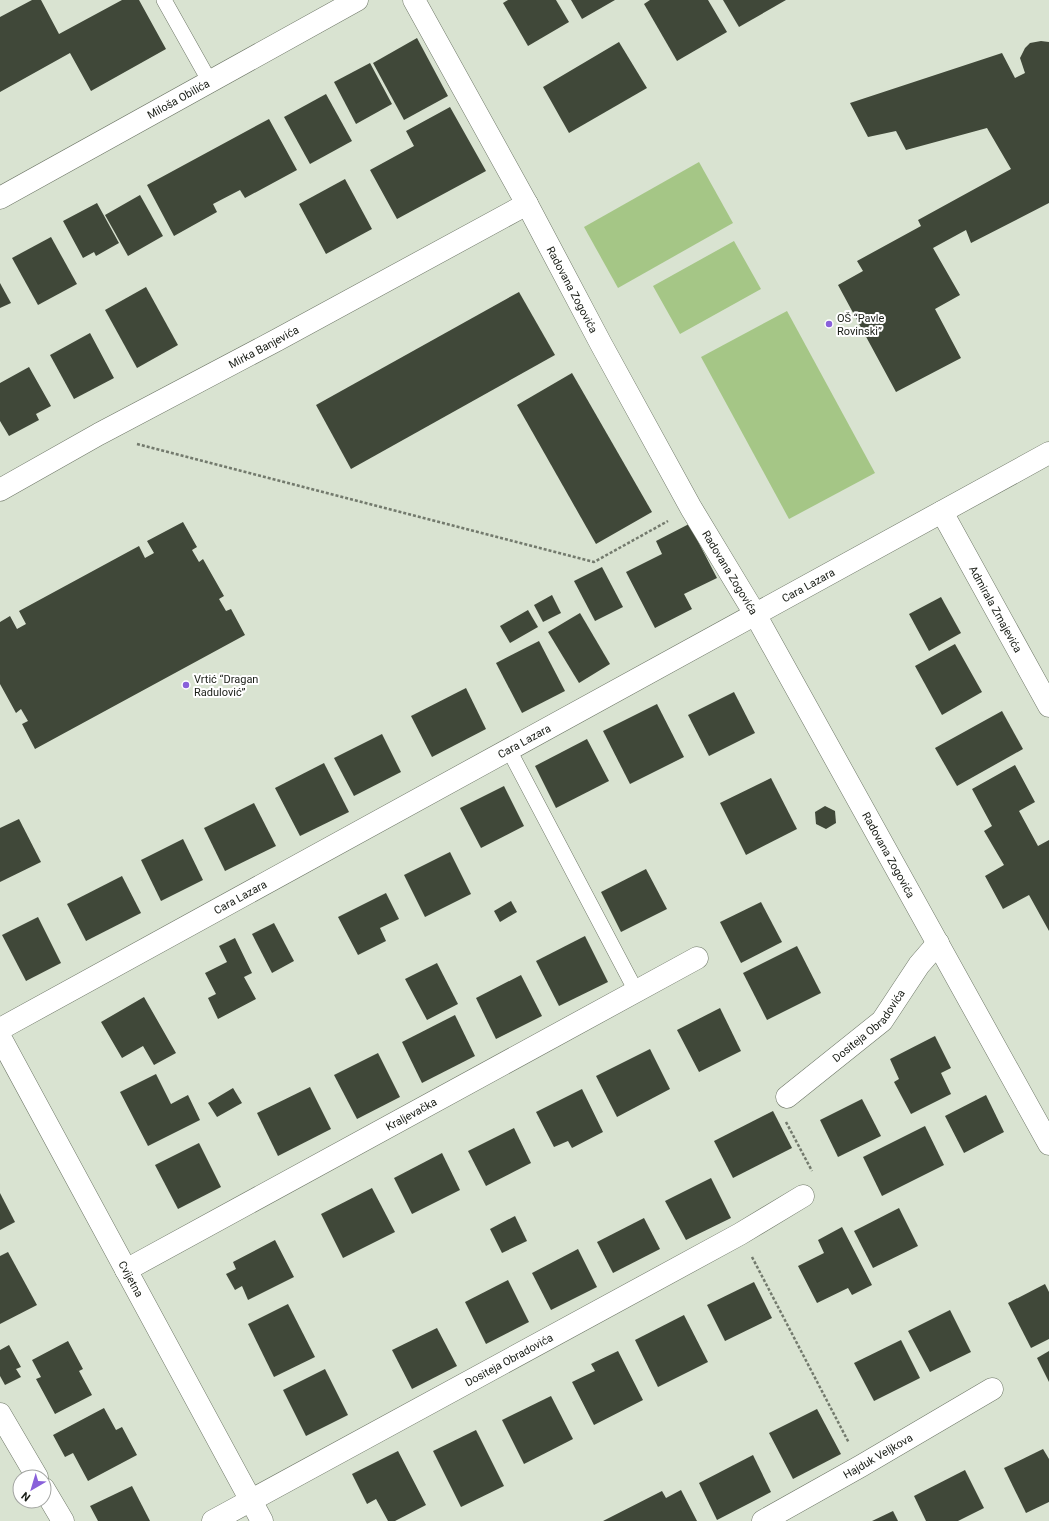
<svg xmlns="http://www.w3.org/2000/svg" width="1049" height="1521" font-family="Roboto,sans-serif">
<rect width="100%" height="100%" fill="#d9e3d1"/>
<g fill="#a5c686">
<path d="M 699,162 L 733,223 L 618,288 L 584,227 Z"/>
<path d="M 734,241 L 761,289 L 680,334 L 653,286 Z"/>
<path d="M 787,311 L 875,473 L 789,519 L 701,357 Z"/>
</g>
<g fill="#404839">
<path d="M 32,0 L 41,0 L 59,34 L 122,0 L 139,0 L 166,49 L 91,91 L 70,53 L 0,92 L 0,17 Z"/>
<path d="M 508,0 L 556,0 L 569,22 L 528,46 L 503,3 Z"/>
<path d="M 571,0 L 615,0 L 582,19 Z"/>
<path d="M 650,0 L 708,0 L 727,32 L 677,61 L 644,4 Z"/>
<path d="M 723,0 L 786,0 L 739,27 Z"/>
<path d="M 417,38 L 448,96 L 404,120 L 373,63 Z"/>
<path d="M 1041,41 L 1049,42 L 1049,203 L 971,243 L 966,230 L 933,248 L 960,295 L 935,309 L 961,358 L 896,392 L 838,285 L 863,271 L 857,261 L 921,226 L 918,220 L 1011,169 L 987,128 L 906,150 L 896,131 L 868,137 L 850,103 L 1002,53 L 1015,78 L 1025,73 L 1020,58 L 1025,48 L 1030,43 Z"/>
<path d="M 619,42 L 647,88 L 569,133 L 543,87 Z"/>
<path d="M 370,63 L 392,104 L 356,124 L 334,82 Z"/>
<path d="M 326,94 L 352,141 L 310,164 L 284,117 Z"/>
<path d="M 450,107 L 486,171 L 397,219 L 370,170 L 414,146 L 406,131 Z"/>
<path d="M 269,119 L 297,170 L 245,198 L 240,190 L 213,204 L 217,212 L 174,236 L 147,185 Z"/>
<path d="M 345,179 L 372,229 L 326,254 L 299,204 Z"/>
<path d="M 140,195 L 163,236 L 128,256 L 105,215 Z"/>
<path d="M 97,203 L 119,243 L 96,256 L 94,252 L 83,258 L 63,221 Z"/>
<path d="M 51,237 L 77,284 L 38,305 L 12,258 Z"/>
<path d="M 0,283 L 11,303 L 0,308 Z"/>
<path d="M 146,287 L 178,345 L 137,368 L 105,310 Z"/>
<path d="M 519,292 L 555,355 L 351,469 L 316,405 Z"/>
<path d="M 90,333 L 114,378 L 74,399 L 50,355 Z"/>
<path d="M 29,367 L 51,406 L 36,414 L 39,420 L 9,436 L 0,421 L 0,383 Z"/>
<path d="M 572,373 L 652,512 L 596,544 L 517,405 Z"/>
<path d="M 183,522 L 197,547 L 192,550 L 199,562 L 203,559 L 224,596 L 219,599 L 226,611 L 231,609 L 245,635 L 35,749 L 22,724 L 28,721 L 21,709 L 16,713 L 0,684 L 0,622 L 10,616 L 17,629 L 26,624 L 19,611 L 139,546 L 145,558 L 154,553 L 147,541 Z"/>
<path d="M 689,524 L 717,578 L 684,594 L 692,609 L 655,628 L 626,572 L 662,554 L 656,541 Z"/>
<path d="M 602,567 L 623,607 L 595,621 L 574,581 Z"/>
<path d="M 552,595 L 561,613 L 543,622 L 534,605 Z"/>
<path d="M 941,597 L 961,633 L 929,651 L 909,614 Z"/>
<path d="M 528,610 L 538,627 L 510,643 L 500,626 Z"/>
<path d="M 580,613 L 610,664 L 579,683 L 548,632 Z"/>
<path d="M 539,641 L 565,691 L 522,713 L 496,663 Z"/>
<path d="M 955,644 L 982,692 L 942,715 L 915,666 Z"/>
<path d="M 466,688 L 486,729 L 432,757 L 411,716 Z"/>
<path d="M 734,692 L 755,733 L 709,756 L 688,715 Z"/>
<path d="M 657,704 L 684,757 L 630,784 L 603,731 Z"/>
<path d="M 1002,711 L 1023,749 L 957,786 L 935,748 Z"/>
<path d="M 382,734 L 401,772 L 354,796 L 334,758 Z"/>
<path d="M 587,739 L 609,781 L 556,808 L 535,766 Z"/>
<path d="M 324,763 L 349,812 L 300,836 L 275,788 Z"/>
<path d="M 1015,765 L 1035,802 L 1019,811 L 1038,846 L 1049,840 L 1049,931 L 1029,895 L 1003,909 L 985,876 L 1004,865 L 984,831 L 992,826 L 972,789 Z"/>
<path d="M 771,778 L 797,829 L 746,855 L 720,803 Z"/>
<path d="M 504,786 L 524,826 L 481,848 L 460,808 Z"/>
<path d="M 254,803 L 276,846 L 225,871 L 204,828 Z"/>
<path d="M 825,806 L 835,811 L 836,823 L 826,829 L 816,824 L 815,812 Z"/>
<path d="M 19,819 L 41,862 L 0,882 L 0,828 Z"/>
<path d="M 183,839 L 203,880 L 161,901 L 141,860 Z"/>
<path d="M 450,852 L 471,894 L 425,917 L 404,875 Z"/>
<path d="M 646,869 L 667,909 L 621,932 L 601,892 Z"/>
<path d="M 122,876 L 141,913 L 86,941 L 67,904 Z"/>
<path d="M 386,893 L 399,919 L 380,928 L 386,941 L 358,955 L 338,917 Z"/>
<path d="M 511,901 L 517,912 L 500,922 L 494,911 Z"/>
<path d="M 761,902 L 782,942 L 741,963 L 720,922 Z"/>
<path d="M 38,917 L 61,963 L 26,981 L 2,935 Z"/>
<path d="M 274,923 L 294,961 L 272,973 L 252,934 Z"/>
<path d="M 585,936 L 608,982 L 559,1006 L 536,961 Z"/>
<path d="M 235,938 L 252,973 L 244,977 L 256,999 L 218,1019 L 208,998 L 216,994 L 205,973 L 227,962 L 219,946 Z"/>
<path d="M 797,946 L 821,993 L 767,1020 L 743,973 Z"/>
<path d="M 437,963 L 458,1004 L 427,1020 L 405,979 Z"/>
<path d="M 521,975 L 542,1016 L 496,1039 L 476,998 Z"/>
<path d="M 144,997 L 176,1053 L 154,1065 L 143,1046 L 122,1058 L 101,1022 Z"/>
<path d="M 720,1008 L 741,1051 L 699,1072 L 677,1030 Z"/>
<path d="M 455,1015 L 475,1056 L 422,1083 L 402,1042 Z"/>
<path d="M 935,1036 L 951,1068 L 941,1073 L 951,1094 L 911,1114 L 894,1082 L 899,1079 L 890,1059 Z"/>
<path d="M 650,1049 L 670,1089 L 617,1117 L 596,1076 Z"/>
<path d="M 378,1053 L 400,1097 L 357,1119 L 334,1075 Z"/>
<path d="M 156,1074 L 171,1104 L 188,1095 L 200,1120 L 148,1146 L 120,1092 Z"/>
<path d="M 310,1087 L 331,1129 L 278,1156 L 257,1113 Z"/>
<path d="M 233,1088 L 242,1103 L 217,1117 L 208,1103 Z"/>
<path d="M 582,1089 L 603,1132 L 572,1148 L 568,1141 L 554,1147 L 536,1112 Z"/>
<path d="M 986,1095 L 1004,1132 L 964,1153 L 945,1116 Z"/>
<path d="M 862,1099 L 881,1136 L 838,1157 L 820,1120 Z"/>
<path d="M 773,1111 L 792,1148 L 733,1178 L 714,1141 Z"/>
<path d="M 925,1126 L 944,1165 L 882,1196 L 863,1157 Z"/>
<path d="M 514,1128 L 531,1163 L 486,1186 L 468,1151 Z"/>
<path d="M 199,1143 L 221,1187 L 178,1209 L 155,1165 Z"/>
<path d="M 442,1153 L 460,1190 L 412,1214 L 394,1178 Z"/>
<path d="M 711,1178 L 731,1218 L 686,1240 L 665,1201 Z"/>
<path d="M 372,1188 L 395,1232 L 343,1258 L 321,1214 Z"/>
<path d="M 0,1193 L 15,1222 L 0,1230 Z"/>
<path d="M 899,1208 L 918,1246 L 873,1268 L 854,1231 Z"/>
<path d="M 515,1216 L 527,1241 L 502,1253 L 490,1229 Z"/>
<path d="M 644,1218 L 660,1249 L 613,1273 L 597,1242 Z"/>
<path d="M 842,1227 L 872,1285 L 852,1295 L 848,1288 L 817,1303 L 798,1266 L 824,1253 L 818,1240 Z"/>
<path d="M 275,1240 L 294,1277 L 248,1300 L 242,1286 L 235,1290 L 226,1274 L 236,1269 L 233,1262 Z"/>
<path d="M 578,1249 L 597,1287 L 551,1310 L 532,1273 Z"/>
<path d="M 8,1252 L 37,1305 L 0,1324 L 0,1256 Z"/>
<path d="M 508,1280 L 529,1322 L 486,1344 L 465,1302 Z"/>
<path d="M 754,1282 L 772,1318 L 725,1341 L 707,1305 Z"/>
<path d="M 1045,1284 L 1049,1292 L 1049,1339 L 1031,1348 L 1008,1303 Z"/>
<path d="M 288,1304 L 315,1357 L 274,1377 L 248,1324 Z"/>
<path d="M 950,1310 L 971,1352 L 930,1372 L 908,1331 Z"/>
<path d="M 684,1315 L 708,1362 L 658,1387 L 635,1340 Z"/>
<path d="M 437,1328 L 457,1366 L 412,1389 L 392,1350 Z"/>
<path d="M 901,1340 L 920,1378 L 874,1401 L 854,1363 Z"/>
<path d="M 68,1341 L 83,1369 L 79,1371 L 92,1395 L 55,1414 L 36,1379 L 41,1377 L 32,1360 Z"/>
<path d="M 9,1345 L 21,1367 L 16,1369 L 21,1377 L 5,1385 L 0,1376 L 0,1350 Z"/>
<path d="M 618,1351 L 643,1400 L 594,1425 L 572,1382 L 595,1371 L 591,1364 Z"/>
<path d="M 1049,1351 L 1049,1382 L 1037,1358 Z"/>
<path d="M 325,1369 L 348,1415 L 306,1436 L 283,1390 Z"/>
<path d="M 551,1396 L 573,1439 L 524,1464 L 502,1420 Z"/>
<path d="M 104,1408 L 116,1430 L 122,1427 L 137,1455 L 88,1481 L 73,1453 L 65,1457 L 53,1435 Z"/>
<path d="M 817,1409 L 841,1454 L 793,1479 L 769,1433 Z"/>
<path d="M 476,1430 L 504,1486 L 461,1507 L 433,1451 Z"/>
<path d="M 1043,1449 L 1049,1459 L 1049,1502 L 1026,1513 L 1004,1468 Z"/>
<path d="M 398,1451 L 426,1505 L 395,1521 L 388,1521 L 376,1499 L 367,1504 L 352,1474 Z"/>
<path d="M 753,1455 L 771,1492 L 717,1520 L 699,1483 Z"/>
<path d="M 965,1470 L 984,1508 L 958,1521 L 926,1521 L 914,1496 Z"/>
<path d="M 132,1486 L 150,1521 L 98,1521 L 90,1506 Z"/>
<path d="M 681,1490 L 697,1521 L 603,1521 L 662,1491 L 666,1498 Z"/>
<path d="M 893,1511 L 898,1521 L 872,1521 Z"/>
</g>
<g fill="none" stroke-linecap="round" stroke-linejoin="round">
<defs>
<g id="lane">
<path d="M 164,0 L 210,82"/>
<path d="M 509,750 L 636,991"/>
</g>
<g id="street">
<path id="s1" d="M 414,0 L 527,204 L 601,344 L 691,508 L 755,614 L 1049,1144"/>
<path id="s2" d="M 0,198 L 357,0"/>
<path id="s3" d="M 0,490 L 99,434 L 277,340 L 527,204"/>
<path id="s4" d="M 942,512 L 1049,706"/>
<path id="s5" d="M 0,1029 L 1049,453"/>
<path id="s6" d="M 0,1037 L 262,1521"/>
<path id="s7" d="M 787,1097 L 882,1021 L 919,965 L 938,943"/>
<path id="s8" d="M 126,1270 L 697,958"/>
<path d="M 0,1414 L 37,1477"/>
<path d="M 44,1489 L 63,1521"/>
<path id="s9" d="M 213,1521 L 740,1234 L 803,1196"/>
<path id="s10" d="M 763,1521 L 861,1466 L 992,1389"/>
</g>
</defs>
<use href="#lane" stroke="#6e7767" stroke-width="16"/>
<use href="#street" stroke="#6e7767" stroke-width="23"/>
<g stroke="#737a6d" stroke-width="2.5" stroke-dasharray="3 2" stroke-linecap="butt">
<path d="M 137,444 L 594,562 L 668,521"/>
<path d="M 786,1122 L 812,1171"/>
<path d="M 752,1257 L 849,1443"/>
</g>
<use href="#lane" stroke="#fff" stroke-width="15"/>
<use href="#street" stroke="#fff" stroke-width="22"/>
</g>
<g fill="#8960da" stroke="#fff" stroke-width="1.5">
<circle cx="829" cy="324" r="4"/>
<circle cx="186" cy="685" r="4"/>
</g>
<g text-anchor="middle" dominant-baseline="central" stroke-width="4" stroke-linejoin="round" paint-order="stroke">
<g font-size="11" fill="#191d16" stroke="#fff">
<text stroke="none"><textPath href="#s2" startOffset="204">Miloša Obilića</textPath></text>
<text stroke="none"><textPath href="#s1" startOffset="330">Radovana Zogovića</textPath></text>
<text stroke="none"><textPath href="#s3" startOffset="300">Mirka Banjevića</textPath></text>
<text stroke="none"><textPath href="#s1" startOffset="654">Radovana Zogovića</textPath></text>
<text stroke="none"><textPath href="#s5" startOffset="922">Cara Lazara</textPath></text>
<text stroke="none"><textPath href="#s4" startOffset="111">Admirala Zmajevića</textPath></text>
<text stroke="none"><textPath href="#s5" startOffset="598">Cara Lazara</textPath></text>
<text stroke="none"><textPath href="#s1" startOffset="978">Radovana Zogovića</textPath></text>
<text stroke="none"><textPath href="#s5" startOffset="274">Cara Lazara</textPath></text>
<text stroke="none"><textPath href="#s7" startOffset="109">Dositeja Obradovića</textPath></text>
<text stroke="none"><textPath href="#s8" startOffset="325">Kraljevačka</textPath></text>
<text stroke="none"><textPath href="#s6" startOffset="275">Cvijetna</textPath></text>
<text stroke="none"><textPath href="#s9" startOffset="337">Dositeja Obradovića</textPath></text>
<text stroke="none"><textPath href="#s10" startOffset="132">Hajduk Veljkova</textPath></text>
</g>
<g font-size="11" fill="#191d16" stroke="#fff" text-anchor="start">
<text x="837" y="318">OŠ “Pavle<tspan x="837" dy="13">Rovinski”</tspan></text>
<text x="194" y="679">Vrtić “Dragan<tspan x="194" dy="13">Radulović”</tspan></text>
</g>
</g>
<g transform="translate(32 1489) rotate(218)"><circle r="19" fill="#ffffff" stroke="#a3a5a2"/>
<path d="M0-3L7 15L0 10L-7 15Z" fill="#8960da"/>
<text y="-6" font-size="11" font-weight="bold" text-anchor="middle" fill="#191d16">N</text>
</g>
</svg>
